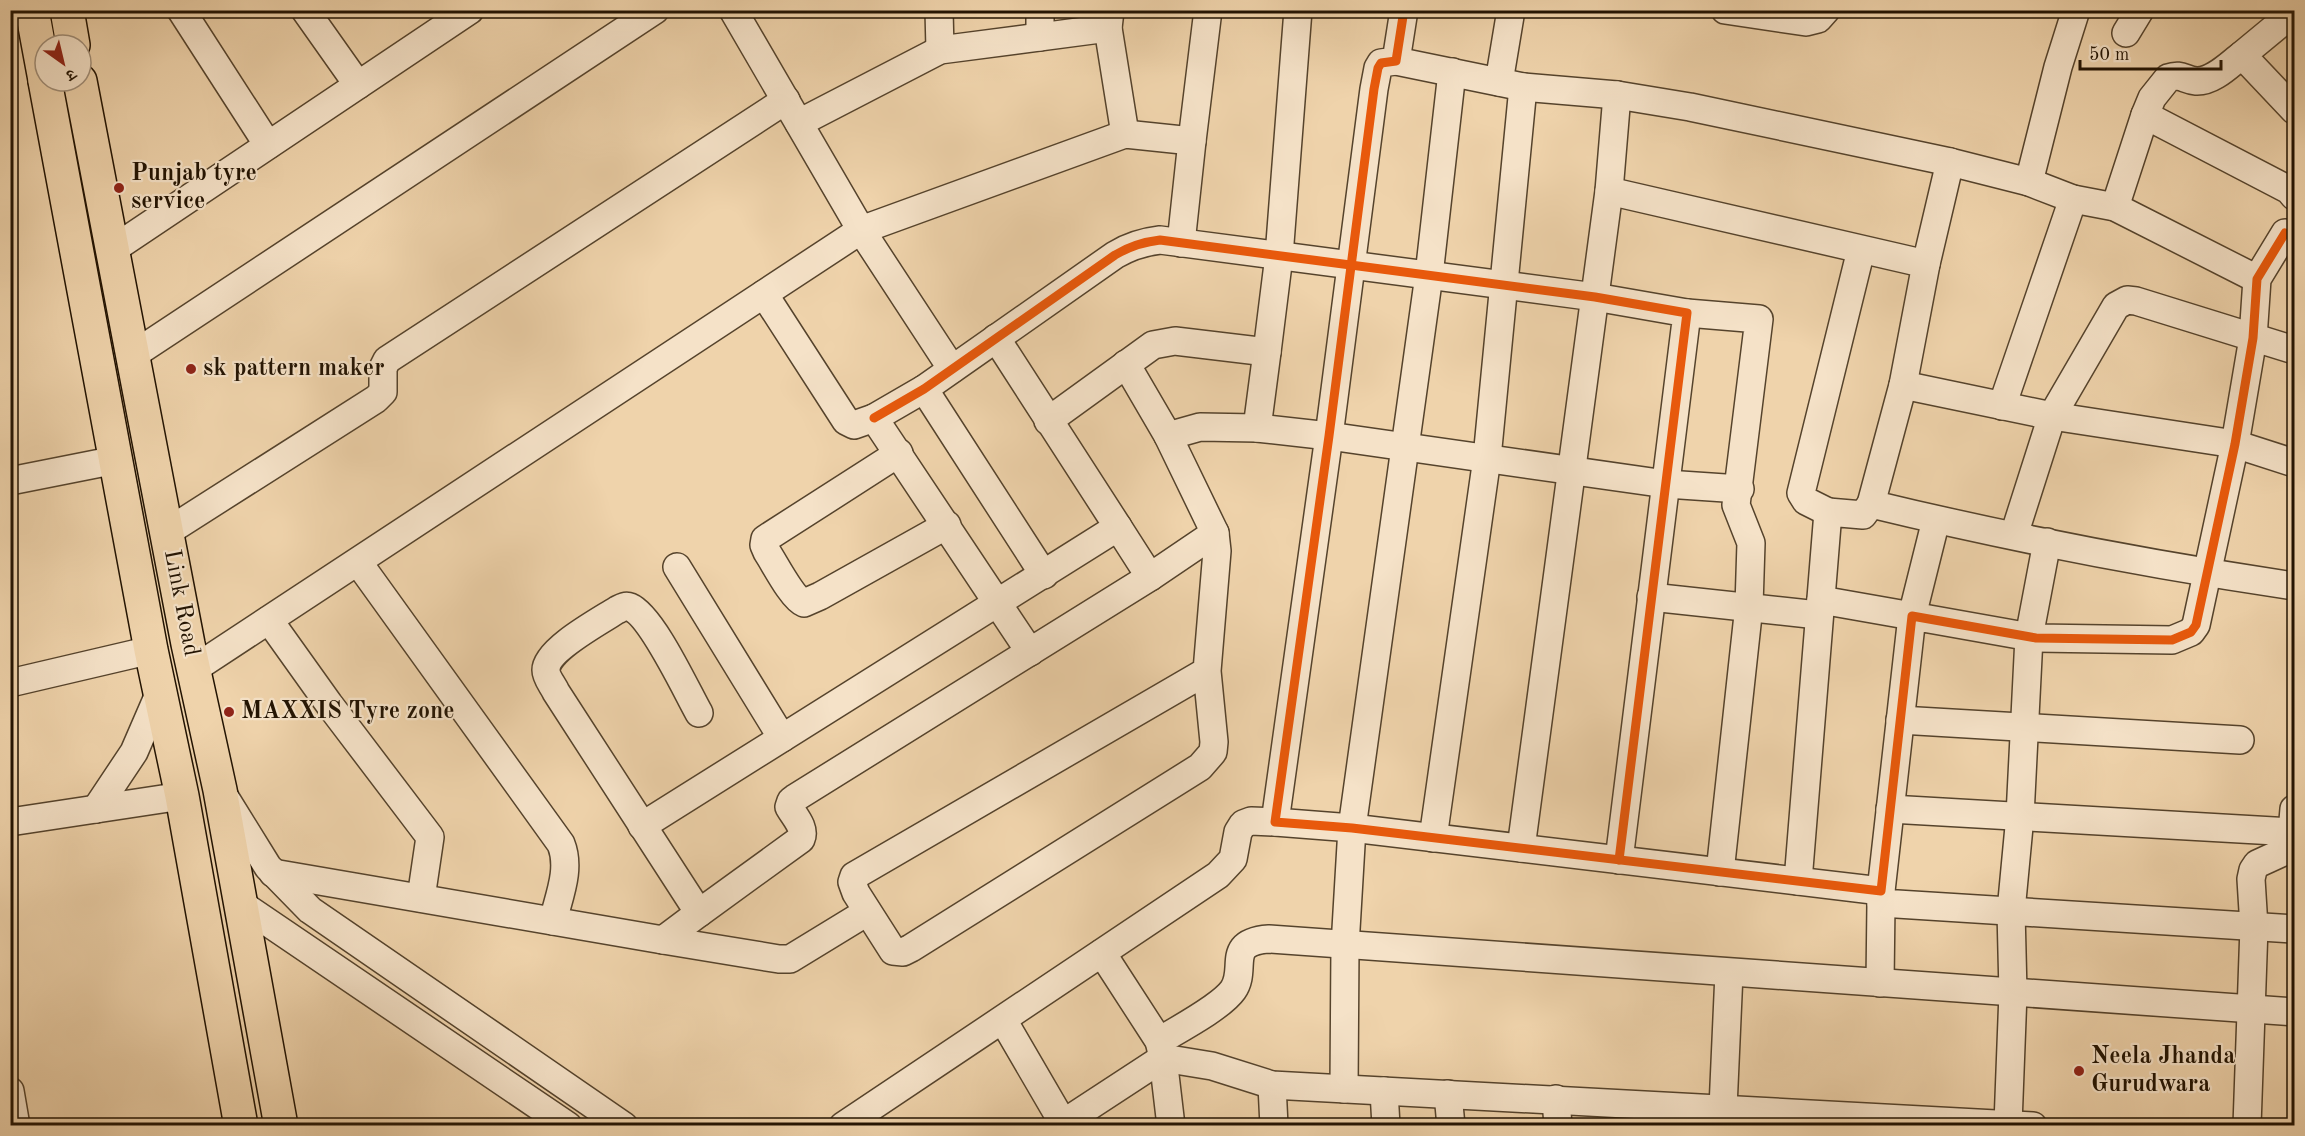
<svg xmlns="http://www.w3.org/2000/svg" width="2305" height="1136" font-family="'Old Standard TT','Noto Serif Devanagari',serif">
<rect width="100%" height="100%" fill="#efd3ab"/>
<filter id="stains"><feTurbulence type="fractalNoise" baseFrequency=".00333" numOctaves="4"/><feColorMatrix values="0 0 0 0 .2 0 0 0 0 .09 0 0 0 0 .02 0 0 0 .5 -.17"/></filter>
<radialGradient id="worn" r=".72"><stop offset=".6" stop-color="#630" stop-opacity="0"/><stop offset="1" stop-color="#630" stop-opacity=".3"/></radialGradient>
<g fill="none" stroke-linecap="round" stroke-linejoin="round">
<defs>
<g id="minor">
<path d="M 181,10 L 268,145"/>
<path d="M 305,10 L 358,85"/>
<path d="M 733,10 L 861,230 L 952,369"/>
<path d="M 939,10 L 940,50"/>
<path d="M 1040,10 L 1040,37"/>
<path d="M 1404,10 L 1396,61 L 1381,63 L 1378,68 L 1374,89 L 1329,436 L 1275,822 L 1352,828 L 1881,891 L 1912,616 L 2036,638 L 2172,640 L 2191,632 L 2196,625 L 2235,444 L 2253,338 L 2257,279 L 2285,233 L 2294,237"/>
<path d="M 1725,10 L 1806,22 L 1818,19 L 1826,10"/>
<path d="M 1110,11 L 1108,28 L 1125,134"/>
<path d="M 2294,12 L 2242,55 L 2294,110"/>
<path d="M 2126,33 L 2140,10"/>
<path d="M 1396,61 L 1523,87 L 1617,95 L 1690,107 L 1950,162 L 2029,182 L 2058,67 L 2076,10"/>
<path d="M 1499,82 L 1511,10"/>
<path d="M 2145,115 L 2152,98 L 2168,78 C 2182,73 2184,80 2196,81 C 2213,82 2230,64 2242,55"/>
<path d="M 799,123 L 940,50 L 1108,28"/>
<path d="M 1950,162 L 1926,264 L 1903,385 L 1871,504 C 2011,538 2153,565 2294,586"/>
<path d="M 2029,182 L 2073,199 L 2115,207 L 2257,279"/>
<path d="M 1609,191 L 1926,264"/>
<path d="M 2115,207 L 2145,115 L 2289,190 L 2294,196"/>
<path d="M 1181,243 L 1192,141"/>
<path d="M 112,250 L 470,10"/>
<path d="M 764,294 L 846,421 L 854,425 L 874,418 L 1030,652"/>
<path d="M 1687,313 L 1759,319 L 1736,505 L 1751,543 L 1749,606 L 1720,872"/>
<path d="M 133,355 L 655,10"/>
<path d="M 1126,364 L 1168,436 L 1200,427 L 1257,428 L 1329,436 L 1666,484 L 1740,489"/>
<path d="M 1903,385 L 2052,416 L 2235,444 L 2294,463"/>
<path d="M 924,389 L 1044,575"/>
<path d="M 2002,406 L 2073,199"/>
<path d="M 874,418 L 924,389 L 1115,255 C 1130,246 1143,242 1160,240 L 1595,297 L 1687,313 L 1619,860"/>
<path d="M 1048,421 L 1153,345 L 1175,341 L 1267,352 L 1279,256 L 1298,10"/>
<path d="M 1257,428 L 1267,352"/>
<path d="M 1168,436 L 1215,533 L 1217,551 L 1207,671 L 1214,742 L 1213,752 L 1200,767 L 911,948 L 903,952 L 893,951 L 856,893 L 852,882 L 854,876 L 1207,671"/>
<path d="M 899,453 L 765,539 L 764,545 L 767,552 C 775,564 792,598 804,603 L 820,596 L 947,525"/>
<path d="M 10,481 L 116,460"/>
<path d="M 1828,512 L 1806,501 L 1801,493 L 1861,250"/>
<path d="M 1118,527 L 1150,577"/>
<path d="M 167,532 L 376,399 L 383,392 L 383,368 L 387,360 L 786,100"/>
<path d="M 2014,535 L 2052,416 L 2116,306 L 2127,300 L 2136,301 L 2294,350"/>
<path d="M 358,562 L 561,844 C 571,869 559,896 553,921"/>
<path d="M 677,567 L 782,738"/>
<path d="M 1651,597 L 1818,615"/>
<path d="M 1821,600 L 1912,616 L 1936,520"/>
<path d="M 269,620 L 329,704 L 430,837 L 421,898"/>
<path d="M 194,669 L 861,230 L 1125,134 L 1192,141 L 1208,10"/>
<path d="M 10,683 L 151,650"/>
<path d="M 1900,720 L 2240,740"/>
<path d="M 224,796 L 268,867 L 310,910 L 624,1126"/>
<path d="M 96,809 L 134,752 L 160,692"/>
<path d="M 1890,809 L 2292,832"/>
<path d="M 10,822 L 182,796"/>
<path d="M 642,826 L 1118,527 L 996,338"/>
<path d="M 1433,838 L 1487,458 L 1523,87"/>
<path d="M 1521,848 L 1609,191 L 1617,95"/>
<path d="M 273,873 L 663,940 L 699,913 L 556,692 C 553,685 546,678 546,670 C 546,650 600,621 617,610 C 621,608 625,605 630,607 C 652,616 686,690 699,713"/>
<path d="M 1798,881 L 1828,512 L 1863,515 L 1871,504"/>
<path d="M 1881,891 L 1881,903 L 2294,929"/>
<path d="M 241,904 L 568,1126"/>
<path d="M 699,913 L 801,839 C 806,828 794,816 789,807 L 791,801 L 795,798 L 1150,577 L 1215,533"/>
<path d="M 663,940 L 779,959 L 790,959 L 867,912"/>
<path d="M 1102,953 L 1159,1041 L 1163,1058 L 1171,1126"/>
<path d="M 1880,983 L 1881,903"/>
<path d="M 1003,1020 L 1063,1123"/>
<path d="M 1159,1041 C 1179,1029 1221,1007 1233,990 C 1248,969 1224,942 1269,939 L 2294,1012"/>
<path d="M 1272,1085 L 1274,1126"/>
<path d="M 1344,1089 L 1345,946 L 1352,828 L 1429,275 L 1452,72"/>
<path d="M 10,1091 L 16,1126"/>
<path d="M 1384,1091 L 1386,1126"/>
<path d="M 1448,1094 L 1451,1126"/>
<path d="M 1556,1099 L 1558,1126"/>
<path d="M 1723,1108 L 1729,973"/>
<path d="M 2008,1124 L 2013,993 L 2011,911 L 2020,816 L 2029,637 L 2047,542"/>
<path d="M 843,1126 L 1218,875 L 1233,859 L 1238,832 L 1243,824 L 1251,821 L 1275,822"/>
<path d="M 1059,1126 L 1163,1058 L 1212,1066 L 1272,1085 L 2033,1126"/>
<path d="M 2247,1126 L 2254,927 L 2251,879 L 2253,870 L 2257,864 L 2281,853 L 2287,847 L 2292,832 L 2294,809"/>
</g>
<g id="major">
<path d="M 32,10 L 45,80"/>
<path d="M 67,10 L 73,45"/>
<path d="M 45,81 L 151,650 L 182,796 L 241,1126"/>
<path d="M 80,81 L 188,644 L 220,790 L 281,1126"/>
</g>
</defs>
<use href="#minor" stroke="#55432c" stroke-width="30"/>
<use href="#major" stroke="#221302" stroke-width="36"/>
<use href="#minor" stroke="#f5e2c8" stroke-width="27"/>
<use href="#major" stroke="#efd3ab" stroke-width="33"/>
<defs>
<g id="cycleway">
<path d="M 1404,10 L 1396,61 L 1381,63 L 1378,68 L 1374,89 L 1329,436 L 1275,822 L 1352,828 L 1881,891 L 1912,616 L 2036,638 L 2172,640 L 2191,632 L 2196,625 L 2235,444 L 2253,338 L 2257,279 L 2285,233 L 2294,237"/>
<path d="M 874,418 L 924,389 L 1115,255 C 1130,246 1143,242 1160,240 L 1595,297 L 1687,313 L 1619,860"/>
</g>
</defs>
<use href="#cycleway" stroke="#f5e2c8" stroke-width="13"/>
<use href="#cycleway" stroke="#e8590c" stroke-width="9"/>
</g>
<g fill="#8f2418" stroke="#f5e2c8" stroke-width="2">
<circle cx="119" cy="188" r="6"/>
<circle cx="191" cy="369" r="6"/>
<circle cx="229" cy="712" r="6"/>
<circle cx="2079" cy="1071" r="6"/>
</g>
<g text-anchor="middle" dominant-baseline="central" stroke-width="4.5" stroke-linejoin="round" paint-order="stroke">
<g font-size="24" font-weight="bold" fill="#221302" stroke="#f5e2c8" text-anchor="start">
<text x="131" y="174">Punjab tyre<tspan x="131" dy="28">service</tspan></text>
<text x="203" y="369">sk pattern maker</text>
<text x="241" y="712">MAXXIS Tyre zone</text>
<text x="2091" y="1057">Neela Jhanda<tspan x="2091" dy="28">Gurudwara</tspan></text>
</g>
<g font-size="24" fill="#221302" stroke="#f5e2c8">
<text transform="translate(181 603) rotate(79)">Link Road</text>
</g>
</g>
<rect width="2305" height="1136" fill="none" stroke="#efd3ab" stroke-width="36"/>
<rect x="12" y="12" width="2281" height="1112" fill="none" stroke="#221302" stroke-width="3"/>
<rect x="18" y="18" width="2269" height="1100" fill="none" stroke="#221302" stroke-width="1.5"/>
<g transform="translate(63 63) rotate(146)"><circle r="28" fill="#f5e2c8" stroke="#a18f79" stroke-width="1.5"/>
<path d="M0-4.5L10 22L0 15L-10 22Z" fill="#8f2418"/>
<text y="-9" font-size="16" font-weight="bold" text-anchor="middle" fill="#221302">उ</text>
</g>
<path d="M2080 60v9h141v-9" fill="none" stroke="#221302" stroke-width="3"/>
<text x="2089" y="60" font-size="18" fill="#221302" stroke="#f5e2c8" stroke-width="4.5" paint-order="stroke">50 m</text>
<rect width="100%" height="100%" filter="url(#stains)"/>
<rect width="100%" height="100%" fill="url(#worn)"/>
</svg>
